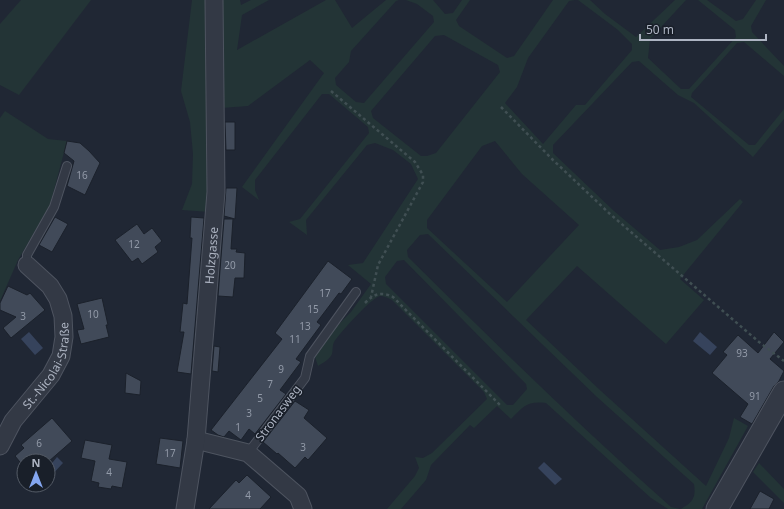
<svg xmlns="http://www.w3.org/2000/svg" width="784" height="509" font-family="'Noto Sans',sans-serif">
<rect width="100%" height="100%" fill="#202734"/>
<g fill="#233436" fill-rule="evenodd">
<path d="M 21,0 L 91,0 L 19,95 L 0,85 L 0,24 Z"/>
<path d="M 192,0 L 240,0 L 241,5 L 251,0 L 269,0 L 242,15 L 237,50 L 326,0 L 335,0 L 352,28 L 386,0 L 399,0 L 396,1 L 351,51 L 349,62 L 335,78 L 336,85 L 356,102 L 364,103 L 434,22 L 433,16 L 417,4 L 406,0 L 433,0 L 445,14 L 453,13 L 462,0 L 470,0 L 456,20 L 459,26 L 507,58 L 514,56 L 553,0 L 575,0 L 569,1 L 528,58 L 517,87 L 505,103 L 543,144 L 576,105 L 585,105 L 632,50 L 632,44 L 618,30 L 578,0 L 590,0 L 605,14 L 636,37 L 675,0 L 686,0 L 650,39 L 648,58 L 681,89 L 689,89 L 736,37 L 735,30 L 698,0 L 707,0 L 736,21 L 743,19 L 756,0 L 766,0 L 751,26 L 752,32 L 784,66 L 784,76 L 744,42 L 737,43 L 692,93 L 691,97 L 749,145 L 755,145 L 784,109 L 784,119 L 753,157 L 694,103 L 678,95 L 639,61 L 632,62 L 553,145 L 553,153 L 614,211 L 660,250 L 679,247 L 697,240 L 740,199 L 743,202 L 680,279 L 704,300 L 666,344 L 577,266 L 526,320 L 601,391 L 706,486 L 729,438 L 734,418 L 748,426 L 702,509 L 681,509 C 693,502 696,498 694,484 L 597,397 L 428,234 L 420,235 L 407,250 L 408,257 C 494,342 580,427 671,507 L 680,509 L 668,509 L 651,498 L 546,403 C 527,401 524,406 511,419 L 497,406 L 474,428 L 470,425 L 431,465 L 426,480 L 401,509 L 387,509 L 415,476 L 419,468 L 415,457 L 423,458 L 432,453 L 487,399 L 484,392 L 392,300 C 388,298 384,296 380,296 C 371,298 340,333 334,342 C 332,346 333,350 332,354 C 330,359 323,363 318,366 L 315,357 L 333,330 L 351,312 L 371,284 L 348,265 L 363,263 L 418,179 L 411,164 L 393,150 L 375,143 L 367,145 L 306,220 L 307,235 L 289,222 L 300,219 L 369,133 L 368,127 L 329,94 L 322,94 L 255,180 L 255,190 L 259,200 L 242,187 L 324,73 L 310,60 L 248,106 L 208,109 L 210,212 L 182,210 L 192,184 L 193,154 L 190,122 L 181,91 ZM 444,35 L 498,65 L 500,72 L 436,153 L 427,156 L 421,156 L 373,118 L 371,111 L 435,36 ZM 495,141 L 522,174 L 579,225 L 507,302 L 427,228 L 427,220 L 482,146 ZM 404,260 L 526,384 L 527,389 L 513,405 L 507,405 L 386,284 L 385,277 L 397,261 Z"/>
<path d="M 5,111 L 48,139 L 67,141 L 50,205 L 18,260 L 0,301 L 0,118 Z"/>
<path d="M 759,463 L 784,489 L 784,503 L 753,472 Z"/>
</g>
<g fill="#36435c">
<path d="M 29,332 L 43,348 L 35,355 L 21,339 Z"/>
<path d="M 700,332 L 717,347 L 710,355 L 693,341 Z"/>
<path d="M 57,457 L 63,463 L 50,477 L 48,475 L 48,468 Z"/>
<path d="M 544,462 L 562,479 L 555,485 L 538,468 Z"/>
</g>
<g fill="#414a59" stroke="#1b212b">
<path d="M 225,122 L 235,122 L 235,150 L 226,150 Z"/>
<path d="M 67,141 L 80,143 L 89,151 L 100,163 L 85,195 L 67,186 L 74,161 L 64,153 Z"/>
<path d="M 226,188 L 237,188 L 235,219 L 224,216 Z"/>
<path d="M 55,217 L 68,224 L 52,252 L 39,245 Z"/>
<path d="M 191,217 L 204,218 L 191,374 L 177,372 L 184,332 L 180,332 L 183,303 L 187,304 L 192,238 L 190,238 Z"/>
<path d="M 224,219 L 233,219 L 231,249 L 237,249 L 236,252 L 245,253 L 244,278 L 235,278 L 233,297 L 218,296 Z"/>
<path d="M 137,224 L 144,234 L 152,228 L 162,241 L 155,247 L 158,252 L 142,264 L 138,258 L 132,262 L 115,240 Z"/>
<path d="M 328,261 L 352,279 L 341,294 L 339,293 L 317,322 L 321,325 L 296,359 L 301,362 L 280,390 L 286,394 L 255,434 L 249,429 L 241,440 L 229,431 L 224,437 L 218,435 L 211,430 L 282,339 L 275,333 Z"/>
<path d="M 8,286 L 27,295 L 30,293 L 45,310 L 11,338 L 3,328 L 16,317 L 0,310 L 0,303 Z"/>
<path d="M 102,298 L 108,325 L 106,325 L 109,337 L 81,344 L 77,330 L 84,329 L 77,304 Z"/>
<path d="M 774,332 L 784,342 L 770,359 L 784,371 L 779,381 L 774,386 L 752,424 L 740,417 L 748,404 L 712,373 L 727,355 L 723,352 L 738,335 L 758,353 Z"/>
<path d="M 214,346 L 220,347 L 218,372 L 212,371 Z"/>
<path d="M 126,373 L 141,381 L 140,395 L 125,393 Z"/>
<path d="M 295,401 L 309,410 L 304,418 L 327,438 L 308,460 L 305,457 L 295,468 L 278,453 L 277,454 L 263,442 Z"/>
<path d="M 52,418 L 72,441 L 48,462 L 48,461 L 24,461 L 24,467 L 15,456 L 24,448 L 21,445 Z"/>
<path d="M 160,438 L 183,441 L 180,468 L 156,464 Z"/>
<path d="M 85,440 L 112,445 L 109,459 L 127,462 L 122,488 L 112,486 L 111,489 L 98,487 L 99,483 L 91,481 L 95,461 L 81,458 Z"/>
<path d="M 247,475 L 271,497 L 260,509 L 209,509 L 236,480 L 239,483 Z"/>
<path d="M 760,491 L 774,499 L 769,509 L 750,509 Z"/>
</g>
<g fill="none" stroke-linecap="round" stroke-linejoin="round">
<defs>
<g id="service">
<path d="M 27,265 L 27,255 L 54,207 L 67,166"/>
<path d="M 248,453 L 305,378 L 310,356 L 356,292"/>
</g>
<g id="minor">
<path d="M 196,440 L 248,453 L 298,496 L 303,509"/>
<path id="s1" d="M 0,446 L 13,421 L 51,375 L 61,356 L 64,337 L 63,316 L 58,299 L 50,286 L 27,265"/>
<path id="s2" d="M 185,509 L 196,440 L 216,192 L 214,0"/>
</g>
<path id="tertiary" d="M 717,509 L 784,392"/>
</defs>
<use href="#service" stroke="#4e5460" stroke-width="10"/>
<use href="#minor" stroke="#4e5460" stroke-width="19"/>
<use href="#tertiary" stroke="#4e5460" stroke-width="23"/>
<g stroke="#404f53" stroke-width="2.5" stroke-dasharray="3 3" stroke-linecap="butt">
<path d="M 331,91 L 415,162 L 423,175 L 423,182 L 378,265 L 371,297"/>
<path d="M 501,107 L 553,160 L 610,214 L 759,342 L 784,361"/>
<path d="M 365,303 C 374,294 381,291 393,297 L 501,406"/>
</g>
<use href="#service" stroke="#333945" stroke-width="8"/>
<use href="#minor" stroke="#333945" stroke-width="17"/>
<use href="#tertiary" stroke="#333945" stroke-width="21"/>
</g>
<g text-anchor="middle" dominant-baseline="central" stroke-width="3" stroke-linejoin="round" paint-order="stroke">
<g font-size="10" fill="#929aa8">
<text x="82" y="175">16</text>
<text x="134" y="244">12</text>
<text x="230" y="265">20</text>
<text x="325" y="293">17</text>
<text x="313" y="309">15</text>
<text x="93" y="314">10</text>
<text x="23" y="316">3</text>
<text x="305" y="326">13</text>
<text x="295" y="339">11</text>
<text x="742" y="353">93</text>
<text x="281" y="369">9</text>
<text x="270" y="384">7</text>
<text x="755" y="396">91</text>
<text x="260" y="398">5</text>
<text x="249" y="413">3</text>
<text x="238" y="427">1</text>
<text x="39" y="443">6</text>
<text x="303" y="447">3</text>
<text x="170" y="453">17</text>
<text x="109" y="472">4</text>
<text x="248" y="495">4</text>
</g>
<g font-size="12" fill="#adb4c2" stroke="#191f29">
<text stroke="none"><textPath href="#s2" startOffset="255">Holzgasse</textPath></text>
<text stroke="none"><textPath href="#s1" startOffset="95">St.-Nicolai-Straße</textPath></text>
<text transform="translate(278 413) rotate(-53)">Stronasweg</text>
</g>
</g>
<g transform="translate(36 473)"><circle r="19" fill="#191f29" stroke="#545b66"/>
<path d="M0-3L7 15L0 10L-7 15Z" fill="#84a6f0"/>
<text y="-6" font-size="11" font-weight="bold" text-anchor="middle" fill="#adb4c2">N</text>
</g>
<path d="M640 34v6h126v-6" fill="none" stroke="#adb4c2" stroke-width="2"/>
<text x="646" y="34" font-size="12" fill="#adb4c2" stroke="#191f29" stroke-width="3" paint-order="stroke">50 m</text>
</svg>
